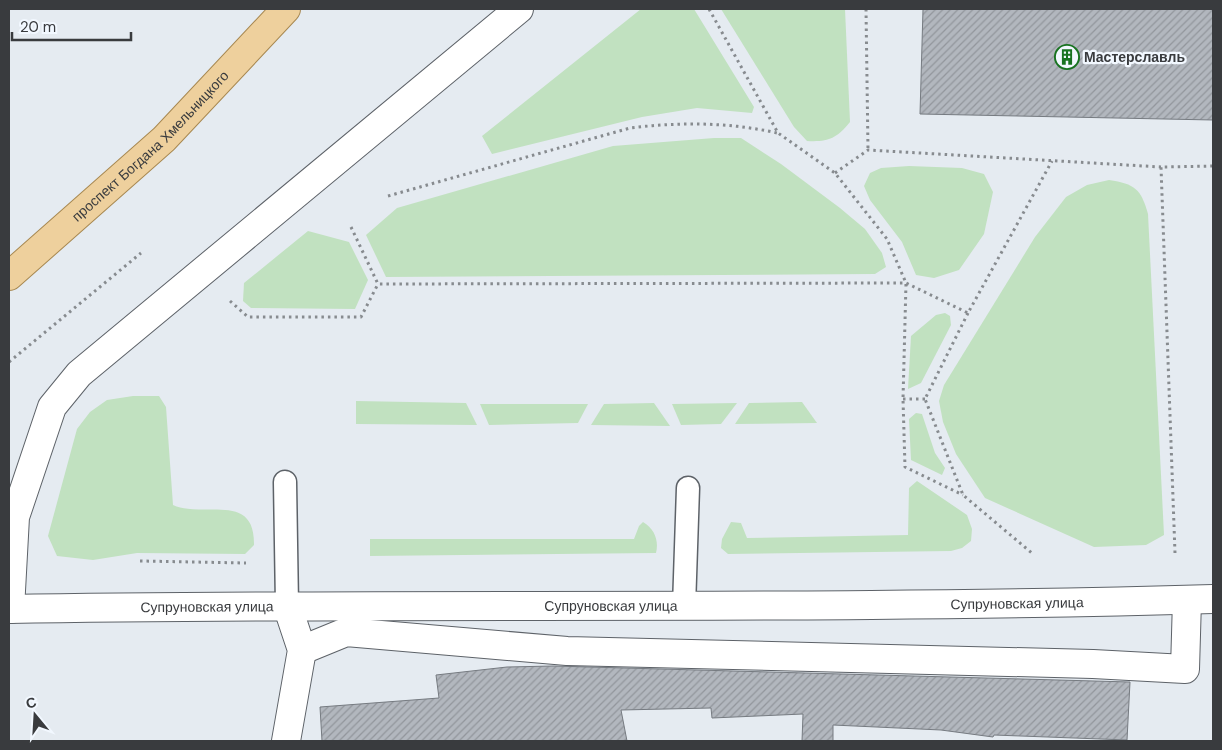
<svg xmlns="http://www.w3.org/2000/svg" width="1222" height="750" font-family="'DM Sans',sans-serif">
<defs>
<pattern id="building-hatch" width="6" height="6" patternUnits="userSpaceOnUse" patternTransform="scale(1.25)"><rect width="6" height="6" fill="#b2b7be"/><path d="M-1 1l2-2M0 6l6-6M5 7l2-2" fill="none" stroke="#92969c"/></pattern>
</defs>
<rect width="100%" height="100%" fill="#e5ebf1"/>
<g fill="#c1e1c0">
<path d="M 641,9 L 694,9 L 754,107 L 752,113 L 697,108 L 642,117 L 492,154 L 482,136 Z"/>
<path d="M 721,9 L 845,9 L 850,122 C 836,139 828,142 807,141 L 794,127 Z"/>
<path d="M 714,138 L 741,138 L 781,164 L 840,208 L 865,229 L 882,253 L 886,267 L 875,274 L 386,277 L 366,235 L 397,208 L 613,146 Z"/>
<path d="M 909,166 L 962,168 L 984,174 L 993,192 L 984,234 L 959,270 L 934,278 L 916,275 L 902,242 L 870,200 L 864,186 L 870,173 L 881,168 Z"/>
<path d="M 1109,180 C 1135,184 1141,189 1148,214 L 1164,535 L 1146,545 L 1094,547 L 985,498 L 956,454 L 943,422 L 939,401 L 944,385 L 1035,237 L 1066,197 L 1087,185 Z"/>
<path d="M 308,231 L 349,242 L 368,280 L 355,309 L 251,308 L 243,301 L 244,283 Z"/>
<path d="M 945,313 L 950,316 L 951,325 L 921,383 L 908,389 L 911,336 L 936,315 Z"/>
<path d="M 133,396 L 159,396 L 166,407 L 173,505 C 204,519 255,491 254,545 L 245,554 L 137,553 L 93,560 L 57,556 L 48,536 L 77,429 L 90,412 L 107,400 Z"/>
<path d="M 356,401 L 466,403 L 477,425 L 356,424 Z"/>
<path d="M 802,402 L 817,423 L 735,424 L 749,403 Z"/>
<path d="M 654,403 L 670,426 L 591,425 L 604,404 Z"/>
<path d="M 737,403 L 721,424 L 681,425 L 672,404 Z"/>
<path d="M 480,404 L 588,404 L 578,423 L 489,425 Z"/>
<path d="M 916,413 L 922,414 L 935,453 L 945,468 L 942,475 L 911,460 L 909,419 Z"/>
<path d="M 917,481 L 967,515 L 972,529 L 971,541 L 962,548 L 951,551 L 728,554 L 721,548 L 722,539 L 731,522 L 741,523 L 747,538 L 908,535 L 909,488 Z"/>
<path d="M 643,522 C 655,529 659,541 656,553 L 370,556 L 370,539 L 634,539 L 639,526 Z"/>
</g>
<g fill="url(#building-hatch)" stroke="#767b81">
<path d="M 923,9 L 1213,9 L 1213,120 L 920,114 Z"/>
<path d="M 553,666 L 1130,682 L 1127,740 L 994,735 L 993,737 L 941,730 L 833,725 L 833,741 L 802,741 L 803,714 L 712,718 L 711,708 L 621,710 L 627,741 L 322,741 L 320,707 L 439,698 L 436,675 L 507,667 Z"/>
</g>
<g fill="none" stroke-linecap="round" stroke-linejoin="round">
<defs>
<g id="lane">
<path d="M 285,482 L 287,605"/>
<path d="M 684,607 L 688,488"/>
</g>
<g id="street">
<path d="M 302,650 L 346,632 L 567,651 L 1093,664 L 1185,669 L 1187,600"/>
<path d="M 286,741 L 302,650 L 287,605"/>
</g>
<g id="secondary">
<path id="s1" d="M 9,609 C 410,602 812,611 1213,599"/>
<path d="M 10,609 L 15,517 L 52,407 L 79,374 L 519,9"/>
</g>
<g id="primary">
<path id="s2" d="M 9,276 L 164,139 L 286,9"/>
</g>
</defs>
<use href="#lane" stroke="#5d6268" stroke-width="25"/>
<use href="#street" stroke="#5d6268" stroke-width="30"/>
<use href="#secondary" stroke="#5d6268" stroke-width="30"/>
<use href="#primary" stroke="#a78851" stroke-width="30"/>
<g stroke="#878b8f" stroke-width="3" stroke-dasharray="2.5 4" stroke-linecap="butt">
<path d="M 709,9 L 778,133 L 835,173 L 887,239 L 906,283 L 903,399 L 905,467 L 963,495"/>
<path d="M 866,9 L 868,150"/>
<path d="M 835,173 L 868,150 L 1161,167"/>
<path d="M 388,196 L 630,128 C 679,122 729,122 777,133"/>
<path d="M 351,227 L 378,284 L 906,283 L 968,313 L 1052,161"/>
<path d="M 230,301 L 248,317 L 361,317 L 378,284"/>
<path d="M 968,313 L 925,399 L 963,495 L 1033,554"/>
<path d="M 9,362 L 141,253"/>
<path d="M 903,399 L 925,399"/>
<path d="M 1175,553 L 1161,167 L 1213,166"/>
<path d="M 140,561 L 246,563"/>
</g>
<use href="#lane" stroke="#fff" stroke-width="22"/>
<use href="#street" stroke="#fff" stroke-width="28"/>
<use href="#secondary" stroke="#fff" stroke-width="28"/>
<use href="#primary" stroke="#eed09d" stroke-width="28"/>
</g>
<defs>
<symbol id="building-ring" viewBox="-11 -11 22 22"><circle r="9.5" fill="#f2f8ff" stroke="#187320" stroke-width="1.5"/><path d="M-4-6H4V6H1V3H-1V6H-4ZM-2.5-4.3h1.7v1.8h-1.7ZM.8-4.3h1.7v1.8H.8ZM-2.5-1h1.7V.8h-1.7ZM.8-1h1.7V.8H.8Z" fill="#187320"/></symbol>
</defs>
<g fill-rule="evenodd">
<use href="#building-ring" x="1053" y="43" width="28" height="28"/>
</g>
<g text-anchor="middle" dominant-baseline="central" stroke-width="4.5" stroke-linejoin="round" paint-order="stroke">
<g font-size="14" font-weight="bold" fill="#393b3e" stroke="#f2f8ff" text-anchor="start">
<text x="1084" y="57">Мастерславль</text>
</g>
<g font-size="14" fill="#393b3e" stroke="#f2f8ff">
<text stroke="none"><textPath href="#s2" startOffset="192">проспект Богдана Хмельницкого</textPath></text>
<text stroke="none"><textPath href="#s1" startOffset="1008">Супруновская улица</textPath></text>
<text stroke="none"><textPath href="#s1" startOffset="198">Супруновская улица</textPath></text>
<text stroke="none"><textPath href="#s1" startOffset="602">Супруновская улица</textPath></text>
</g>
</g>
<rect width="1222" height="750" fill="none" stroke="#393b3e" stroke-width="20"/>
<g transform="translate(35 715) rotate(342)" stroke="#f2f8ff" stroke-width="4" paint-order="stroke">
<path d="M0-4L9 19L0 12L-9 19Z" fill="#393b3e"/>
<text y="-8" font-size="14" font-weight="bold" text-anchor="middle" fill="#393b3e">С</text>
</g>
<path d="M12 32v8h119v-8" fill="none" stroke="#393b3e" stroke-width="2.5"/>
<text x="20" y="32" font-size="15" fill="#393b3e" stroke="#f2f8ff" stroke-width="4" paint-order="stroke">20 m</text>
</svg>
